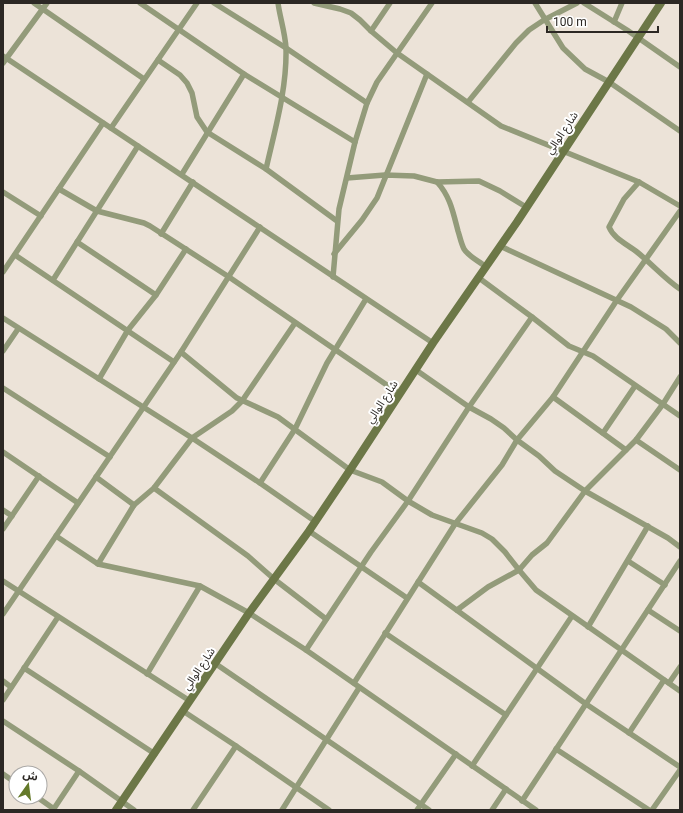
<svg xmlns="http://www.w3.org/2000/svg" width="683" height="813" font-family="Roboto,'Noto Sans Arabic',sans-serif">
<rect width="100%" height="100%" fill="#ece3d8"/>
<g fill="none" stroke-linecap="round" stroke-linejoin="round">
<g stroke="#939b7a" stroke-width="5.5">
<path d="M 34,3 L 144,79"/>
<path d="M 140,3 L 244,74 L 355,142"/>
<path d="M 214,3 L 286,48 L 367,103"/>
<path d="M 314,3 L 340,9 L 351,13 L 360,20 L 371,31 L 397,53 L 501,126 L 639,182 L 680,206"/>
<path d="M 535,3 L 563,48 L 585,69 L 609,82 L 680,131"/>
<path d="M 584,3 L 627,30 L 680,67"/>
<path d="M 614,22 L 622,3"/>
<path d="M 371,31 L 390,3"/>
<path d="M 3,56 L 433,343"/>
<path d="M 158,60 L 180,75 L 187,83 L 192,93 L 197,117 L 207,132 L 266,169 L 337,221"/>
<path d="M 3,63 L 47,3"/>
<path d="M 468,102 L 516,43 L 529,30 L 544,20 L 577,3"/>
<path d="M 111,128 L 197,3"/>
<path d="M 266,169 C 275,129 287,89 286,48 C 285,32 280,18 278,3"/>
<path d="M 182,174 L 244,74"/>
<path d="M 347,178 L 385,175 L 414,176 L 437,182 L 479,181 L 500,191 L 526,207"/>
<path d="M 437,182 C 450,196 453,212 458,231 C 460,237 461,243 464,249 C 469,257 479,261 486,267"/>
<path d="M 639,182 L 624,199 L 609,227 C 614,239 627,244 637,252 C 652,264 664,278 680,289"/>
<path d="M 59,189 L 97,211 L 144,223 L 150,226 L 229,277 L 400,394"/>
<path d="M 3,192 L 41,216"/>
<path d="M 161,234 L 193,182"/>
<path d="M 77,242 L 156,295"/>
<path d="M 500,246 L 631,307 L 666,329 L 680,343"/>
<path d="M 334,254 L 362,220 L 377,198 L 427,74"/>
<path d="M 15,255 L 174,362"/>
<path d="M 3,272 L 103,123"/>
<path d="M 333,277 L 339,209 L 355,142 L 367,103 L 377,82 L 432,3"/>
<path d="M 479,278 L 532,317 L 569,346 L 593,356 L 680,416"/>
<path d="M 53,280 L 138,146"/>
<path d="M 3,318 L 192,438 L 260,483 L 316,522"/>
<path d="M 3,351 L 18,329"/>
<path d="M 181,352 L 237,398 L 278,417 L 350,470 L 382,482 L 408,501 L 432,515 L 482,533 L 492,539 L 505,552 L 519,570 L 536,590 L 680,691"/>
<path d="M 416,370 L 469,407 L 491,419 L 504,428 L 517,440 L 539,456 L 555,471 L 585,491 L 668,538 L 680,547"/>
<path d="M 99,379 L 128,330 L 156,295 L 186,249"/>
<path d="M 3,388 L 110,457"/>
<path d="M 553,397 L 626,450"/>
<path d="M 603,433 L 635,386"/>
<path d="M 636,440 L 680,470"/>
<path d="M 3,452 L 78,503"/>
<path d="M 96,477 L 134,505"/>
<path d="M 260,483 L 295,429 L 327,363 L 366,299"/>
<path d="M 154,488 L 248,556 L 274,579 L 326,619"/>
<path d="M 3,510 L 12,516"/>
<path d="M 3,529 L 39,476"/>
<path d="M 309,531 L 407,598"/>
<path d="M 56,536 L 98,564 L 200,586 L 249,613 L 306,650 L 536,810"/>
<path d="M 628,561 L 665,585"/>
<path d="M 98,564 L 134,505 L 154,488 L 192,438 L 232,411 L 242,401 L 295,323"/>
<path d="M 3,581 L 190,701"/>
<path d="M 418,582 L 586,704 L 680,767"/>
<path d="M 457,610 L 488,587 L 519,570 L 532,555 L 547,543 L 585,491 L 636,440 L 663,404 L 680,377"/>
<path d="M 648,610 L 680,631"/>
<path d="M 3,614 L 181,352 L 260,227"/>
<path d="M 588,627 L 648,526"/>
<path d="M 385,633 L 506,715"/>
<path d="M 306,650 L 371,552 L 408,501 L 469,407 L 532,317"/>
<path d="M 216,664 L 429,810"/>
<path d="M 24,668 L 155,754"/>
<path d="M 147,674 L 200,586"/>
<path d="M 3,681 L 11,687"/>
<path d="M 354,683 L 455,524 L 502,465 L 517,440 L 553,397 L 617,300 L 680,211"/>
<path d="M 669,683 L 680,667"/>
<path d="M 3,700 L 58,617"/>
<path d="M 183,711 L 236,746 L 329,810"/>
<path d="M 3,721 L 79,771 L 134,810"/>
<path d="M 629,733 L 664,680"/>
<path d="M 556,749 L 649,810"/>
<path d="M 472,766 L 572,616"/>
<path d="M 3,774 L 16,783"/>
<path d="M 37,797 L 54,809"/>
<path d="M 522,801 L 680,561"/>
<path d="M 53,810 L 79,771"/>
<path d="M 193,810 L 236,746"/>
<path d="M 282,810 L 359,688"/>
<path d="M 417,810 L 456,754"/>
<path d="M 492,810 L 506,789"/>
<path d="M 652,810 L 680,770"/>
</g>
<path stroke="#6c7747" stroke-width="8" d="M 116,810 L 249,613 L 309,531 L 350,470 L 433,343 L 517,222 L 661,3"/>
</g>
<g text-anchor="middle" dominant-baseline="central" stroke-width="4" stroke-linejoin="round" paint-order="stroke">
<g font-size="11" fill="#2c2824" stroke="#fff">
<text transform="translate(562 133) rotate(-56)">شارع الوالي</text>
<text transform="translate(382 402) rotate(-57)">شارع الوالي</text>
<text transform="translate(199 669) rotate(-56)">شارع الوالي</text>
</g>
</g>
<rect width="683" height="813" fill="none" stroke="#2c2824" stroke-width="8"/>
<g transform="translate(28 785) rotate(14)"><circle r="19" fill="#ffffff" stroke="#aba9a7"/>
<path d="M0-3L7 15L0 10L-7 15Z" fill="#647929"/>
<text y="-6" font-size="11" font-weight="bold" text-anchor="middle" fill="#2c2824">ش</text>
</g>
<path d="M547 26v6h111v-6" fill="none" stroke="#2c2824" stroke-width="2"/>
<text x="553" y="26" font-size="12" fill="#2c2824" stroke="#ffffff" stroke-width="3" paint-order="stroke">100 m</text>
</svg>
